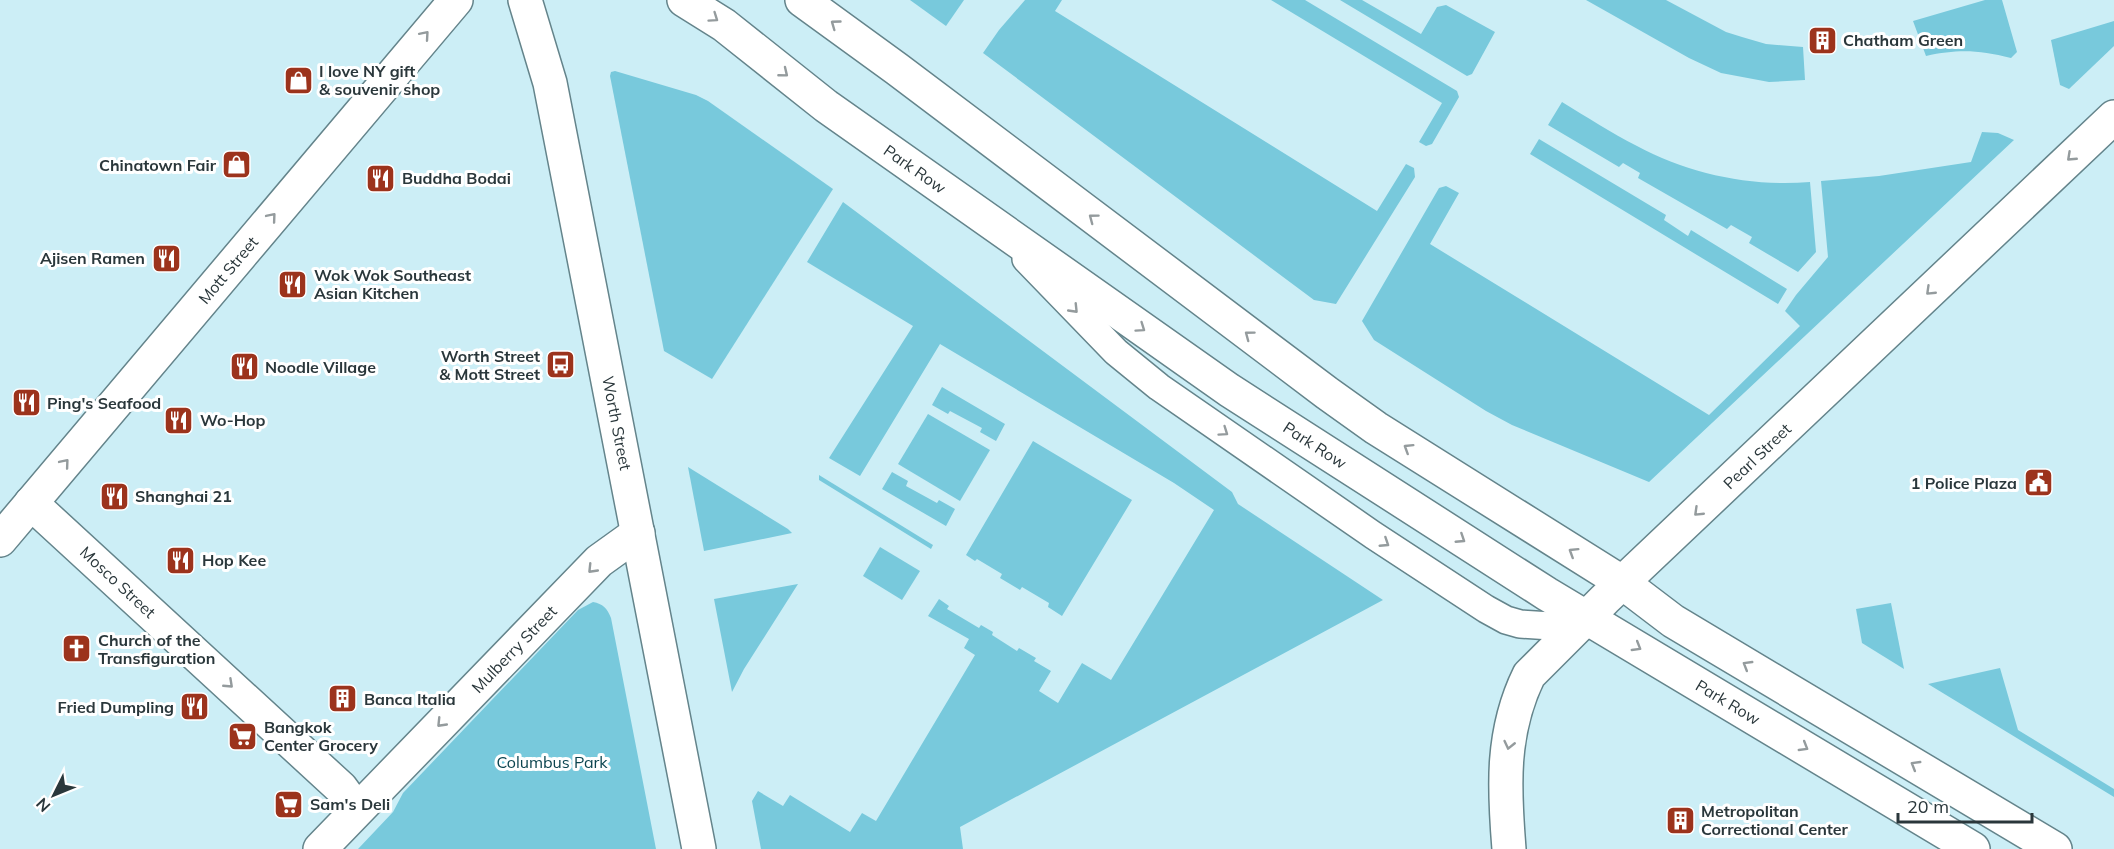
<svg xmlns="http://www.w3.org/2000/svg" width="2114" height="849" font-family="Mulish,sans-serif">
<rect width="100%" height="100%" fill="#cceef6"/>
<g fill="#78c9dc">
<path d="M 910,0 L 964,0 L 946,26 Z"/>
<path d="M 1025,0 L 1062,0 L 1055,11 L 1377,211 L 1406,164 L 1414,168 L 1415,177 L 1336,304 L 1314,300 L 983,53 L 999,30 Z"/>
<path d="M 1271,0 L 1305,0 L 1457,91 L 1459,97 L 1432,144 L 1426,146 L 1419,142 L 1442,103 Z"/>
<path d="M 1340,0 L 1362,0 L 1421,34 L 1437,7 L 1446,5 L 1495,32 L 1472,74 L 1467,76 Z"/>
<path d="M 1586,0 L 1666,0 L 1726,32 L 1742,37 L 1766,44 L 1803,47 L 1805,80 L 1769,82 L 1721,73 L 1689,58 Z"/>
<path d="M 1985,0 L 2002,0 L 2017,52 L 2011,58 C 1979,50 1958,49 1926,56 L 1913,21 Z"/>
<path d="M 2114,21 L 2114,46 L 2069,89 L 2060,85 L 2051,40 Z"/>
<path d="M 615,71 L 696,95 L 708,101 L 833,189 L 712,379 L 664,351 L 610,76 L 611,72 Z"/>
<path d="M 1562,102 C 1587,117 1611,133 1637,146 C 1689,174 1751,187 1810,182 L 1816,252 L 1798,272 L 1749,243 L 1752,237 L 1731,225 L 1727,229 L 1638,178 L 1640,173 L 1623,163 L 1619,167 L 1548,125 Z"/>
<path d="M 1982,132 L 1998,133 L 2014,140 L 1649,482 L 1512,425 L 1486,411 L 1374,340 L 1362,321 L 1439,188 L 1446,186 L 1459,193 L 1430,244 L 1709,415 L 1800,326 L 1785,311 L 1796,295 L 1828,257 L 1821,181 L 1879,176 L 1971,162 Z"/>
<path d="M 1539,139 L 1666,215 L 1664,220 L 1688,236 L 1691,230 L 1787,289 L 1778,304 L 1530,154 Z"/>
<path d="M 843,202 L 1232,492 L 1238,504 L 1383,600 L 960,827 L 963,849 L 761,849 L 752,801 L 758,791 L 783,806 L 790,795 L 850,832 L 862,813 L 876,821 L 975,655 L 964,648 L 969,639 L 928,616 L 939,599 L 949,606 L 947,609 L 979,628 L 981,625 L 993,632 L 992,635 L 1017,651 L 1019,648 L 1036,658 L 1034,661 L 1051,671 L 1039,691 L 1058,703 L 1082,663 L 1111,680 L 1214,510 L 1174,483 L 940,344 L 860,476 L 829,458 L 913,326 L 807,262 Z"/>
<path d="M 942,387 L 1005,424 L 996,441 L 980,432 L 982,428 L 950,411 L 948,414 L 932,405 Z"/>
<path d="M 928,414 L 990,450 L 960,501 L 898,464 Z"/>
<path d="M 1033,441 L 1132,500 L 1062,616 L 1048,607 L 1049,603 L 1022,587 L 1020,590 L 1000,578 L 1002,574 L 977,559 L 975,561 L 966,555 Z"/>
<path d="M 688,467 L 788,529 L 792,533 L 704,551 Z"/>
<path d="M 892,472 L 908,481 L 906,486 L 937,503 L 939,500 L 955,509 L 946,526 L 882,489 Z"/>
<path d="M 819,475 L 933,545 L 931,549 L 819,480 Z"/>
<path d="M 880,547 L 920,571 L 902,600 L 863,576 Z"/>
<path d="M 798,584 L 744,669 L 732,692 L 714,599 Z"/>
<path d="M 593,602 C 603,604 607,608 611,618 L 656,849 L 358,849 L 393,812 L 403,793 L 578,610 Z"/>
<path d="M 1891,603 L 1904,669 L 1862,643 L 1856,609 Z"/>
<path d="M 2000,668 L 2018,730 L 2114,789 L 2114,797 L 1928,684 Z"/>
</g>
<g fill="none" stroke-linecap="round" stroke-linejoin="round">
<defs>
<path id="lane" d="M 1026,259 L 1116,352 L 1159,387 L 1373,535 L 1486,609 L 1506,620 L 1520,624 L 1551,626 L 1586,617"/>
<g id="street">
<path d="M 525,0 L 550,83 L 699,849"/>
<path d="M 684,0 L 724,25 L 826,106 L 1229,390 L 1547,594 L 1973,849"/>
<path d="M 802,0 L 897,69 L 1327,393 L 1376,428 L 1623,583 L 1673,621 L 2055,849"/>
<path d="M 31,503 L 341,788 L 352,803 L 354,813"/>
<path d="M 0,540 L 456,0"/>
<path d="M 320,849 L 599,561 L 638,533"/>
<path d="M 1509,849 C 1504,788 1501,732 1529,675 L 1605,599 L 2114,117"/>
</g>
</defs>
<use href="#lane" stroke="#64848b" stroke-width="30"/>
<use href="#street" stroke="#64848b" stroke-width="36"/>
<use href="#lane" stroke="#fff" stroke-width="27"/>
<use href="#street" stroke="#fff" stroke-width="33"/>
</g>
<defs><path id="oneway-chevron" d="M-2-3.5L2.5 0L-2 3.5" fill="none" stroke-width="1.6" stroke-linecap="round" stroke-linejoin="round" transform="scale(1.5)"/></defs>
<g stroke="#949b9d">
<use href="#oneway-chevron" transform="translate(714 18) rotate(35)"/>
<use href="#oneway-chevron" transform="translate(835 24) rotate(-144)"/>
<use href="#oneway-chevron" transform="translate(425 35) rotate(-49)"/>
<use href="#oneway-chevron" transform="translate(784 73) rotate(39)"/>
<use href="#oneway-chevron" transform="translate(2071 157) rotate(137)"/>
<use href="#oneway-chevron" transform="translate(272 217) rotate(-50)"/>
<use href="#oneway-chevron" transform="translate(1093 218) rotate(-143)"/>
<use href="#oneway-chevron" transform="translate(1930 291) rotate(136)"/>
<use href="#oneway-chevron" transform="translate(1074 309) rotate(46)"/>
<use href="#oneway-chevron" transform="translate(1141 328) rotate(35)"/>
<use href="#oneway-chevron" transform="translate(1249 335) rotate(-143)"/>
<use href="#oneway-chevron" transform="translate(1224 432) rotate(35)"/>
<use href="#oneway-chevron" transform="translate(1408 448) rotate(-148)"/>
<use href="#oneway-chevron" transform="translate(65 463) rotate(-50)"/>
<use href="#oneway-chevron" transform="translate(1698 512) rotate(136)"/>
<use href="#oneway-chevron" transform="translate(1461 539) rotate(33)"/>
<use href="#oneway-chevron" transform="translate(1385 543) rotate(33)"/>
<use href="#oneway-chevron" transform="translate(1573 552) rotate(-148)"/>
<use href="#oneway-chevron" transform="translate(592 569) rotate(134)"/>
<use href="#oneway-chevron" transform="translate(1637 647) rotate(31)"/>
<use href="#oneway-chevron" transform="translate(1747 665) rotate(-149)"/>
<use href="#oneway-chevron" transform="translate(229 684) rotate(43)"/>
<use href="#oneway-chevron" transform="translate(441 723) rotate(134)"/>
<use href="#oneway-chevron" transform="translate(1509 745) rotate(103)"/>
<use href="#oneway-chevron" transform="translate(1804 747) rotate(31)"/>
<use href="#oneway-chevron" transform="translate(1915 765) rotate(-149)"/>
</g>
<defs>
<symbol id="building-square" viewBox="-11 -11 22 22"><rect x="-9" y="-9" width="18" height="18" rx="4" fill="#9c331c" stroke="#fff"/><path d="M-4-6H4V6H1V3H-1V6H-4ZM-2.5-4.3h1.7v1.8h-1.7ZM.8-4.3h1.7v1.8H.8ZM-2.5-1h1.7V.8h-1.7ZM.8-1h1.7V.8H.8Z" fill="#fff"/></symbol>
<symbol id="shop-square" viewBox="-11 -11 22 22"><rect x="-9" y="-9" width="18" height="18" rx="4" fill="#9c331c" stroke="#fff"/><path d="M-5-2.5h2.3a2.7 3.5 0 0 1 5.4 0H5L5.5 6h-11ZM-1.5-2.5h3a1.5 2.3 0 0 0-3 0Z" fill="#fff"/></symbol>
<symbol id="restaurant-square" viewBox="-11 -11 22 22"><rect x="-9" y="-9" width="18" height="18" rx="4" fill="#9c331c" stroke="#fff"/><path d="M-5-6h1v4h1v-4h1v4h1v-4h1v5L-1.5 .5V6h-2V.5L-5-1ZM5-6V6H3V1.5H1.5Q1.5-4 5-6Z" fill="#fff"/></symbol>
<symbol id="bus-square" viewBox="-11 -11 22 22"><rect x="-9" y="-9" width="18" height="18" rx="4" fill="#9c331c" stroke="#fff"/><path d="M-5-6H5V4H4V6H2V4H-2V6H-4V4H-5ZM-3.5-4V0h7V-4ZM-3.5 1.2v1.5H-2V1.2ZM2 1.2v1.5H3.5V1.2Z" fill="#fff"/></symbol>
<symbol id="civic-square" viewBox="-11 -11 22 22"><rect x="-9" y="-9" width="18" height="18" rx="4" fill="#9c331c" stroke="#fff"/><path d="M-.6-6.5H3V-4.5H.6V-3L4-1V1h2V6H-6V1h2V-1L-.6-3ZM-1.2 2.5V6h2.4V2.5Z" fill="#fff"/></symbol>
<symbol id="church-square" viewBox="-11 -11 22 22"><rect x="-9" y="-9" width="18" height="18" rx="4" fill="#9c331c" stroke="#fff"/><path d="M-1.2-6h2.4v3.5h3.3v2.4h-3.3V6h-2.4V-.1h-3.3v-2.4h3.3Z" fill="#fff"/></symbol>
<symbol id="supermarket-square" viewBox="-11 -11 22 22"><rect x="-9" y="-9" width="18" height="18" rx="4" fill="#9c331c" stroke="#fff"/><path d="M-6-5.5h2.5l.6 2H6L4.5 2H-2.5L-4.4-4H-6ZM-1.5 3.2a1.3 1.3 0 1 0 .1 0ZM3 3.2a1.3 1.3 0 1 0 .1 0Z" fill="#fff"/></symbol>
</defs>
<g fill-rule="evenodd">
<use href="#building-square" x="1806" y="24" width="33" height="33"/>
<use href="#shop-square" x="282" y="64" width="33" height="33"/>
<use href="#shop-square" x="220" y="148" width="33" height="33"/>
<use href="#restaurant-square" x="364" y="162" width="33" height="33"/>
<use href="#restaurant-square" x="150" y="242" width="33" height="33"/>
<use href="#restaurant-square" x="276" y="268" width="33" height="33"/>
<use href="#bus-square" x="544" y="348" width="33" height="33"/>
<use href="#restaurant-square" x="228" y="350" width="33" height="33"/>
<use href="#restaurant-square" x="10" y="386" width="33" height="33"/>
<use href="#restaurant-square" x="162" y="404" width="33" height="33"/>
<use href="#civic-square" x="2022" y="466" width="33" height="33"/>
<use href="#restaurant-square" x="98" y="480" width="33" height="33"/>
<use href="#restaurant-square" x="164" y="544" width="33" height="33"/>
<use href="#church-square" x="60" y="632" width="33" height="33"/>
<use href="#building-square" x="326" y="682" width="33" height="33"/>
<use href="#restaurant-square" x="178" y="690" width="33" height="33"/>
<use href="#supermarket-square" x="226" y="720" width="33" height="33"/>
<use href="#supermarket-square" x="272" y="788" width="33" height="33"/>
<use href="#building-square" x="1664" y="804" width="33" height="33"/>
</g>
<g text-anchor="middle" dominant-baseline="central" stroke-width="6" stroke-linejoin="round" paint-order="stroke">
<g font-size="16" font-weight="bold" fill="#2a373b" stroke="#fff" text-anchor="start">
<text x="1843" y="40">Chatham Green</text>
<text x="319" y="71">I love NY gift<tspan x="319" dy="18">&amp; souvenir shop</tspan></text>
<text x="216" y="165" text-anchor="end">Chinatown Fair</text>
<text x="402" y="178">Buddha Bodai</text>
<text x="145" y="258" text-anchor="end">Ajisen Ramen</text>
<text x="314" y="275">Wok Wok Southeast<tspan x="314" dy="18">Asian Kitchen</tspan></text>
<text x="540" y="356" text-anchor="end">Worth Street<tspan x="540" dy="18">&amp; Mott Street</tspan></text>
<text x="265" y="367">Noodle Village</text>
<text x="47" y="403">Ping's Seafood</text>
<text x="200" y="420">Wo-Hop</text>
<text x="2017" y="483" text-anchor="end">1 Police Plaza</text>
<text x="135" y="496">Shanghai 21</text>
<text x="202" y="560">Hop Kee</text>
<text x="98" y="640">Church of the<tspan x="98" dy="18">Transfiguration</tspan></text>
<text x="364" y="699">Banca Italia</text>
<text x="174" y="707" text-anchor="end">Fried Dumpling</text>
<text x="264" y="727">Bangkok<tspan x="264" dy="18">Center Grocery</tspan></text>
<text x="310" y="804">Sam's Deli</text>
<text x="1701" y="811">Metropolitan<tspan x="1701" dy="18">Correctional Center</tspan></text>
</g>
<g font-size="16" fill="#2a373b" stroke="#fff">
<text transform="translate(915 169) rotate(35)">Park Row</text>
<text transform="translate(228 270) rotate(-50)">Mott Street</text>
<text transform="translate(617 423) rotate(79)">Worth Street</text>
<text transform="translate(1315 445) rotate(33)">Park Row</text>
<text transform="translate(1757 456) rotate(-44)">Pearl Street</text>
<text transform="translate(118 582) rotate(43)">Mosco Street</text>
<text transform="translate(514 649) rotate(-46)">Mulberry Street</text>
<text transform="translate(1728 702) rotate(31)">Park Row</text>
</g>
<g font-size="16" fill="#0b444f" stroke="#fff">
<text x="552" y="762">Columbus Park</text>
</g>
</g>
<g transform="translate(54 795) rotate(227)" stroke="#ffffff" stroke-width="4.5" paint-order="stroke">
<path d="M0-4.5L10 22L0 15L-10 22Z" fill="#2a373b"/>
<text y="-9" font-size="16" font-weight="bold" text-anchor="middle" fill="#2a373b">N</text>
</g>
<path d="M1898 813v9h134v-9" fill="none" stroke="#2a373b" stroke-width="3"/>
<text x="1907" y="813" font-size="18" fill="#2a373b" stroke="#ffffff" stroke-width="4.5" paint-order="stroke">20 m</text>
</svg>
